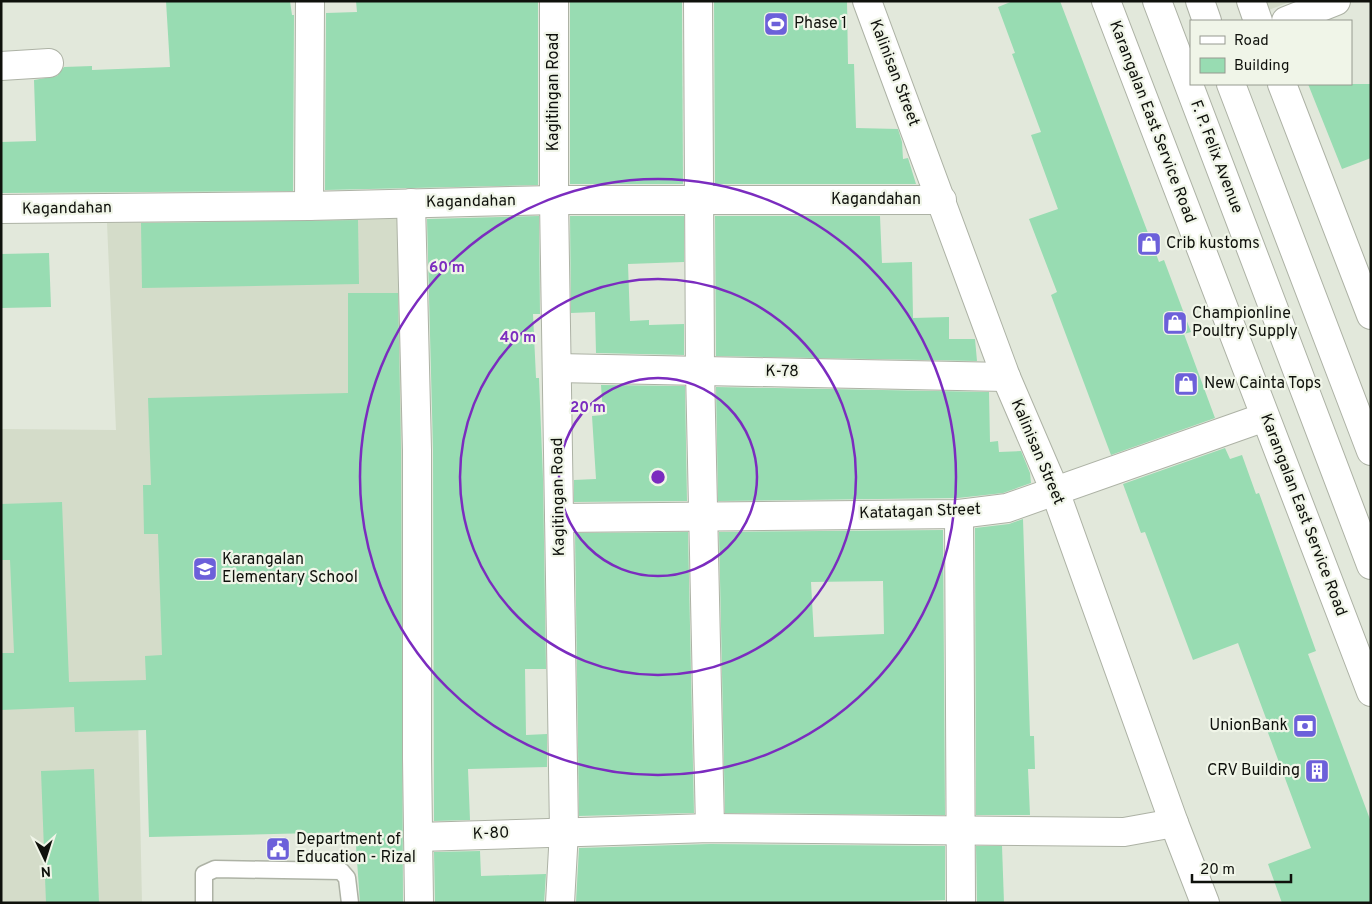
<svg xmlns="http://www.w3.org/2000/svg" width="1372" height="904" font-family="Overpass,sans-serif">
<rect width="100%" height="100%" fill="#e2e8db"/>
<g fill="#d4dcc9">
<path d="M 1263,1 L 1292,1 L 1266,11 Z"/>
<path d="M 358,218 L 405,218 L 411,708 L 138,714 L 142,903 L 1,903 L 1,429 L 116,430 L 107,223 Z"/>
</g>
<g fill="#98dcb2" fill-rule="evenodd">
<path d="M 166,1 L 290,1 L 292,15 L 294,15 L 293,191 L 2,193 L 1,142 L 36,141 L 34,80 L 57,76 L 64,67 L 92,66 L 92,70 L 170,67 Z"/>
<path d="M 356,1 L 538,1 L 538,185 L 325,190 L 326,13 L 357,12 Z"/>
<path d="M 570,1 L 682,1 L 683,184 L 570,184 Z"/>
<path d="M 714,1 L 847,1 L 848,64 L 854,64 L 856,128 L 898,129 L 902,142 L 903,159 L 908,158 L 916,184 L 715,184 Z"/>
<path d="M 1013,1 L 1060,1 L 1159,262 L 1164,260 L 1191,332 L 1184,334 L 1215,418 L 1111,455 L 1051,295 L 1057,292 L 1029,219 L 1058,209 L 1031,135 L 1041,132 L 1012,54 L 1015,53 L 998,7 Z"/>
<path d="M 1308,84 L 1371,84 L 1371,158 L 1342,169 Z"/>
<path d="M 539,216 L 540,314 L 533,314 L 536,378 L 539,378 L 543,479 L 546,669 L 525,669 L 526,735 L 547,734 L 547,767 L 468,769 L 470,820 L 434,821 L 433,450 L 427,219 Z"/>
<path d="M 570,216 L 684,216 L 684,262 L 628,264 L 630,321 L 649,320 L 649,325 L 684,324 L 684,355 L 596,353 L 595,312 L 571,313 Z"/>
<path d="M 715,216 L 880,216 L 882,263 L 912,262 L 913,318 L 949,317 L 949,339 L 975,339 L 977,361 L 716,356 Z"/>
<path d="M 358,220 L 359,284 L 142,288 L 141,223 Z"/>
<path d="M 49,253 L 51,307 L 1,308 L 1,254 Z"/>
<path d="M 348,293 L 398,293 L 401,450 L 403,903 L 360,903 L 355,832 L 149,837 L 146,730 L 75,732 L 74,707 L 1,710 L 1,653 L 14,653 L 10,560 L 1,560 L 1,504 L 62,502 L 69,682 L 146,680 L 145,656 L 162,655 L 158,534 L 144,534 L 143,485 L 151,485 L 148,398 L 348,393 Z"/>
<path d="M 601,385 L 685,386 L 687,501 L 574,502 L 574,480 L 596,479 L 592,416 L 603,415 Z"/>
<path d="M 716,387 L 989,392 L 990,442 L 998,441 L 999,452 L 1021,451 L 1030,473 L 1031,483 L 1003,493 L 958,498 L 718,501 Z"/>
<path d="M 1225,448 L 1230,459 L 1242,455 L 1256,494 L 1259,493 L 1316,651 L 1308,654 L 1371,822 L 1371,903 L 1282,903 L 1268,864 L 1311,848 L 1264,722 L 1267,721 L 1238,643 L 1193,660 L 1145,532 L 1141,533 L 1123,484 Z"/>
<path d="M 1023,519 L 1030,736 L 1034,736 L 1035,769 L 1028,769 L 1030,815 L 976,815 L 975,528 L 1009,524 Z"/>
<path d="M 943,530 L 945,815 L 725,813 L 719,532 ZM 883,581 L 884,634 L 814,637 L 811,582 Z"/>
<path d="M 688,532 L 694,813 L 579,816 L 575,533 Z"/>
<path d="M 94,769 L 99,903 L 46,903 L 41,771 Z"/>
<path d="M 710,844 L 945,846 L 945,900 L 838,903 L 576,902 L 579,848 Z"/>
<path d="M 976,846 L 1002,846 L 1004,903 L 977,903 Z"/>
<path d="M 480,851 L 481,876 L 546,874 L 544,903 L 435,903 L 434,852 Z"/>
</g>
<g fill="none" stroke-linecap="round" stroke-linejoin="round">
<defs>
<path id="lane" d="M 204,903 L 204,874 L 215,869 L 341,871 L 347,878 L 350,903"/>
<g id="street">
<path d="M 554,1 L 554,200 L 564,831 L 560,903"/>
<path d="M 698,1 L 700,370 L 710,828"/>
<path d="M 867,1 L 1006,377 L 1055,491 L 1174,823 L 1205,903"/>
<path d="M 1106,1 L 1371,692"/>
<path d="M 1251,1 L 1258,21"/>
<path d="M 1286,21 L 1336,1"/>
<path d="M 1,66 L 49,63"/>
<path d="M 1282,84 L 1371,315"/>
<path d="M 411,203 L 417,450 L 417,758 L 419,903"/>
<path d="M 309,206 L 310,1"/>
<path d="M 1,209 L 309,206 L 554,200 L 942,200"/>
<path d="M 557,368 L 1006,377"/>
<path d="M 959,514 L 961,903"/>
<path d="M 559,518 L 959,514 L 1007,508 L 1265,417"/>
<path d="M 418,837 L 710,828 L 1124,832 L 1174,823"/>
</g>
<g id="secondary">
<path d="M 1157,1 L 1371,565"/>
<path d="M 1200,1 L 1207,21"/>
<path d="M 1231,84 L 1371,451"/>
</g>
</defs>
<use href="#lane" stroke="#adb2a5" stroke-width="19"/>
<use href="#street" stroke="#adb2a5" stroke-width="30"/>
<use href="#secondary" stroke="#adb2a5" stroke-width="30"/>
<use href="#lane" stroke="#fff" stroke-width="16"/>
<use href="#street" stroke="#fff" stroke-width="28"/>
<use href="#secondary" stroke="#fff" stroke-width="28"/>
</g>
<g fill="none" stroke="#7b2cbf" stroke-width="2.5">
<circle cx="658" cy="477" r="99"/>
<circle cx="658" cy="477" r="198"/>
<circle cx="658" cy="477" r="298"/>
</g>
<defs>
<symbol id="stadium-square" viewBox="-11 -11 22 22"><rect x="-9" y="-9" width="18" height="18" rx="4" fill="#6c60da" stroke="#f0f5e8"/><path d="M0-5a6.5 5 0 1 0 0 10a6.5 5 0 1 0 0-10ZM-3.5-1.8h7v3.6h-7Z" fill="#fff"/></symbol>
<symbol id="shop-square" viewBox="-11 -11 22 22"><rect x="-9" y="-9" width="18" height="18" rx="4" fill="#6c60da" stroke="#f0f5e8"/><path d="M-5-2.5h2.3a2.7 3.5 0 0 1 5.4 0H5L5.5 6h-11ZM-1.5-2.5h3a1.5 2.3 0 0 0-3 0Z" fill="#fff"/></symbol>
<symbol id="school-square" viewBox="-11 -11 22 22"><rect x="-9" y="-9" width="18" height="18" rx="4" fill="#6c60da" stroke="#f0f5e8"/><path d="M0-5L7-2L0 1L-7-2ZM-4 1L0 2.5L4 1V4Q0 6-4 4Z" fill="#fff"/></symbol>
<symbol id="bank-square" viewBox="-11 -11 22 22"><rect x="-9" y="-9" width="18" height="18" rx="4" fill="#6c60da" stroke="#f0f5e8"/><path d="M-6-4H6V4H-6ZM0-2.3a2.3 2.3 0 1 0 0 4.6a2.3 2.3 0 1 0 0-4.6Z" fill="#fff"/></symbol>
<symbol id="building-square" viewBox="-11 -11 22 22"><rect x="-9" y="-9" width="18" height="18" rx="4" fill="#6c60da" stroke="#f0f5e8"/><path d="M-4-6H4V6H1V3H-1V6H-4ZM-2.5-4.3h1.7v1.8h-1.7ZM.8-4.3h1.7v1.8H.8ZM-2.5-1h1.7V.8h-1.7ZM.8-1h1.7V.8H.8Z" fill="#fff"/></symbol>
<symbol id="civic-square" viewBox="-11 -11 22 22"><rect x="-9" y="-9" width="18" height="18" rx="4" fill="#6c60da" stroke="#f0f5e8"/><path d="M-.6-6.5H3V-4.5H.6V-3L4-1V1h2V6H-6V1h2V-1L-.6-3ZM-1.2 2.5V6h2.4V2.5Z" fill="#fff"/></symbol>
</defs>
<g fill-rule="evenodd">
<use href="#stadium-square" x="762" y="10" width="28" height="28"/>
<use href="#shop-square" x="1135" y="230" width="28" height="28"/>
<use href="#shop-square" x="1161" y="309" width="28" height="28"/>
<use href="#shop-square" x="1172" y="370" width="28" height="28"/>
<use href="#school-square" x="191" y="555" width="28" height="28"/>
<use href="#bank-square" x="1291" y="712" width="28" height="28"/>
<use href="#building-square" x="1303" y="757" width="28" height="28"/>
<use href="#civic-square" x="264" y="835" width="28" height="28"/>
</g>
<g text-anchor="middle" dominant-baseline="central" stroke-width="4.5" stroke-linejoin="round" paint-order="stroke">
<g font-size="16" fill="#0f110c" stroke="#f0f5e8" text-anchor="start">
<text x="794" y="24">Phase 1</text>
<text x="1166" y="244">Crib kustoms</text>
<text x="1192" y="314">Championline<tspan x="1192" dy="18">Poultry Supply</tspan></text>
<text x="1204" y="384">New Cainta Tops</text>
<text x="222" y="560">Karangalan<tspan x="222" dy="18">Elementary School</tspan></text>
<text x="1288" y="726" text-anchor="end">UnionBank</text>
<text x="1300" y="771" text-anchor="end">CRV Building</text>
<text x="296" y="840">Department of<tspan x="296" dy="18">Education - Rizal</tspan></text>
</g>
<g font-size="16" fill="#0f110c" stroke="#f0f5e8">
<text transform="translate(894 73) rotate(69)">Kalinisan Street</text>
<text transform="translate(554 92) rotate(-90)">Kagitingan Road</text>
<text transform="translate(1152 122) rotate(69)">Karangalan East Service Road</text>
<text transform="translate(1216 157) rotate(69)">F. P. Felix Avenue</text>
<text x="876" y="200">Kagandahan</text>
<text transform="translate(471 202) rotate(-1)">Kagandahan</text>
<text transform="translate(67 209) rotate(-1)">Kagandahan</text>
<text transform="translate(782 372) rotate(1)">K-78</text>
<text transform="translate(1037 452) rotate(67)">Kalinisan Street</text>
<text transform="translate(559 497) rotate(-91)">Kagitingan Road</text>
<text transform="translate(920 512) rotate(-2)">Katatagan Street</text>
<text transform="translate(1303 515) rotate(69)">Karangalan East Service Road</text>
<text transform="translate(491 834) rotate(-2)">K-80</text>
</g>
</g>
<circle cx="658" cy="477" r="8" fill="#7b2cbf" stroke="#f0f5e8" stroke-width="2.5"/>
<g font-size="15" text-anchor="middle" font-weight="bold" fill="#7b2cbf" stroke="#f0f5e8" stroke-width="4.5" stroke-linejoin="round" paint-order="stroke">
<text x="447" y="272">60 m</text>
<text x="518" y="342">40 m</text>
<text x="588" y="412">20 m</text>
</g>
<rect width="1372" height="904" fill="none" stroke="#0f110c" stroke-width="5"/>
<rect x="1190" y="20" width="162" height="65" fill="#f0f5e8" stroke="#969a90"/>
<rect x="1200" y="36" width="25" height="8" fill="#ffffff" stroke="#969a90"/>
<text x="1234" y="45" font-size="15" fill="#0f110c">Road</text>
<rect x="1200" y="58" width="25" height="15" fill="#98dcb2" stroke="#969a90"/>
<text x="1234" y="70" font-size="15" fill="#0f110c">Building</text>
<g transform="translate(45 859) rotate(176)" stroke="#f0f5e8" stroke-width="4" paint-order="stroke">
<path d="M0-4L9 19L0 12L-9 19Z" fill="#0f110c"/>
<text y="-8" font-size="14" font-weight="bold" text-anchor="middle" fill="#0f110c">N</text>
</g>
<path d="M1192 874v8h99v-8" fill="none" stroke="#0f110c" stroke-width="2.5"/>
<text x="1200" y="874" font-size="15" fill="#0f110c" stroke="#f0f5e8" stroke-width="4" paint-order="stroke">20 m</text>
</svg>
